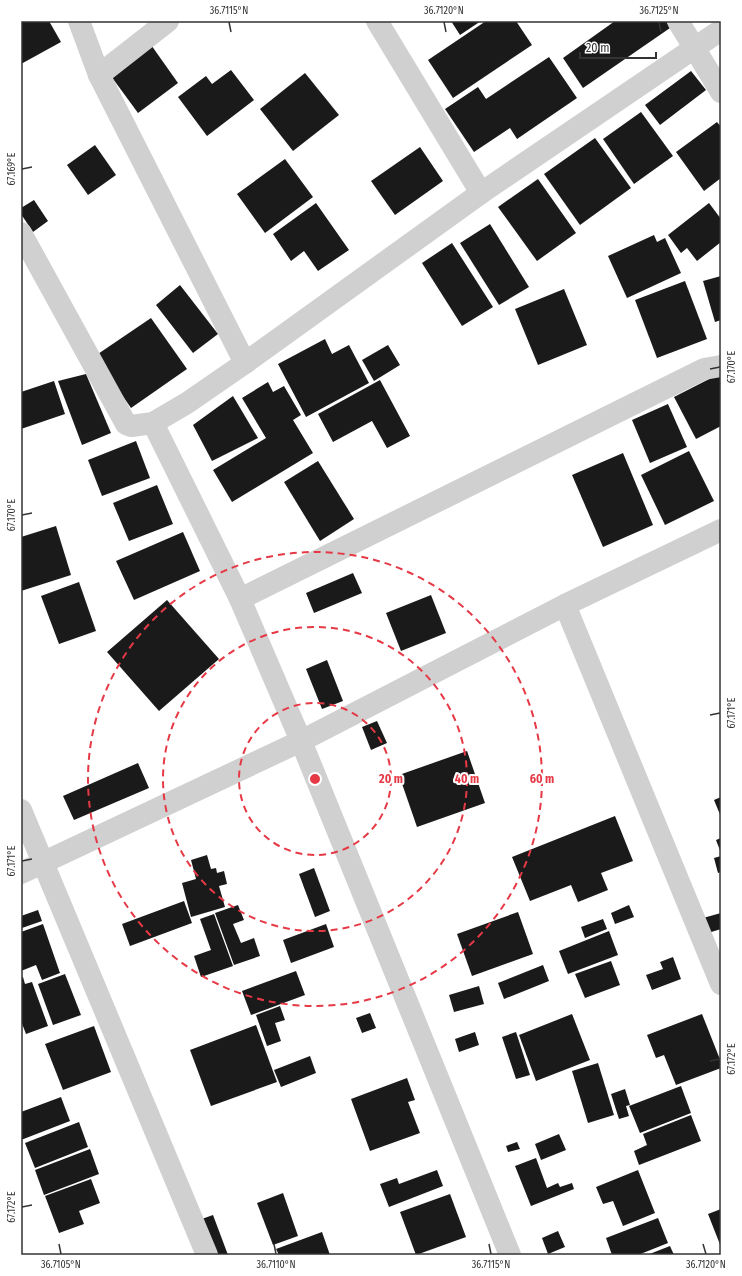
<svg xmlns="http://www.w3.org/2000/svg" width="742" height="1276" font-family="'Fira Sans Condensed',sans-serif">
<rect width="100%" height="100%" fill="#fff"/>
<g fill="#1a1a1a">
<path d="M 21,21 L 49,21 L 61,42 L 21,64 Z"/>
<path d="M 451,21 L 481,21 L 460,35 Z"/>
<path d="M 486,21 L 516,21 L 532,45 L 453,98 L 428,60 Z"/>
<path d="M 615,21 L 666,21 L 670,28 L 583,88 L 563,58 Z"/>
<path d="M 149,42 L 178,83 L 138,113 L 108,72 Z"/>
<path d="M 549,57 L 577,98 L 517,139 L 510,128 L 474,152 L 445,109 L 478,87 L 486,99 Z"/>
<path d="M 231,70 L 254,100 L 207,136 L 178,97 L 206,76 L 212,84 Z"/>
<path d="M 691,71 L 706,90 L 660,125 L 645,105 Z"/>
<path d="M 305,73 L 339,115 L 293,151 L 260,109 Z"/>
<path d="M 641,112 L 673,156 L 634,184 L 603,139 Z"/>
<path d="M 717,122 L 721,127 L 721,178 L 704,191 L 676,152 Z"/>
<path d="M 595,138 L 631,188 L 580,225 L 544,174 Z"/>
<path d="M 95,145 L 116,175 L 88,195 L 67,165 Z"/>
<path d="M 420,147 L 443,181 L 395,215 L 371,181 Z"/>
<path d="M 285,159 L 313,197 L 265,233 L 237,194 Z"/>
<path d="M 538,179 L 576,233 L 537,261 L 498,207 Z"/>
<path d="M 34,200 L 48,221 L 33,232 L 21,214 L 21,208 Z"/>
<path d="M 316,203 L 349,250 L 318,271 L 304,251 L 291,261 L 273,234 Z"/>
<path d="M 709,203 L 721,219 L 721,242 L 697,261 L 687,248 L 681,253 L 668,235 Z"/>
<path d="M 490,224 L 529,287 L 499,305 L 460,243 Z"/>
<path d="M 654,235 L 657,242 L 665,238 L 681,273 L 627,298 L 608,256 Z"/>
<path d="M 452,243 L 493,307 L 462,326 L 422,263 Z"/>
<path d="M 721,276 L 721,320 L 715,322 L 703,281 Z"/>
<path d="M 685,281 L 707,339 L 657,358 L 635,300 Z"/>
<path d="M 180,285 L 218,334 L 193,353 L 156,305 Z"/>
<path d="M 564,289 L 587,345 L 538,365 L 515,309 Z"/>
<path d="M 151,318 L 187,369 L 131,408 L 95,356 Z"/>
<path d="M 325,339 L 332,354 L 349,345 L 369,383 L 306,417 L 278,364 Z"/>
<path d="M 388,345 L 400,365 L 374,381 L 362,360 Z"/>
<path d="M 721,373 L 721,426 L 696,439 L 674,397 Z"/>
<path d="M 86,374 L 111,433 L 82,445 L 58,381 Z"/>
<path d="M 380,380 L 410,436 L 387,448 L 372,421 L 333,442 L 318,414 Z"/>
<path d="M 54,381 L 65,414 L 21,429 L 21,392 Z"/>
<path d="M 268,382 L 273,392 L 284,386 L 301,415 L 293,420 L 313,453 L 232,502 L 213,470 L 266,438 L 242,398 Z"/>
<path d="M 233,396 L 258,438 L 212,461 L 193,425 Z"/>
<path d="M 668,404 L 687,447 L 650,463 L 632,420 Z"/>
<path d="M 136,441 L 150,478 L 102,496 L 88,460 Z"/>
<path d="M 689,451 L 714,501 L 665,525 L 641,475 Z"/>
<path d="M 623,453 L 653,525 L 603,547 L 572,475 Z"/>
<path d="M 318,461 L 354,519 L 320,541 L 284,482 Z"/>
<path d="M 157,485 L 173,524 L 129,541 L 113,503 Z"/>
<path d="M 56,526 L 71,575 L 21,591 L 21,537 Z"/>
<path d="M 183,532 L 200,571 L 134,600 L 116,561 Z"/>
<path d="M 353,573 L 362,593 L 314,613 L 306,593 Z"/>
<path d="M 79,582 L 96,631 L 59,644 L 41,596 Z"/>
<path d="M 431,595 L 446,633 L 401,651 L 386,613 Z"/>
<path d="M 167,600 L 219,659 L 159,711 L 107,652 Z"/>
<path d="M 327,660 L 343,701 L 322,709 L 306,669 Z"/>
<path d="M 377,721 L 387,743 L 371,750 L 362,727 Z"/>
<path d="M 467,751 L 485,803 L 417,827 L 399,775 Z"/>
<path d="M 138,763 L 149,788 L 74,820 L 63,796 Z"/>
<path d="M 721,797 L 721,817 L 714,800 Z"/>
<path d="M 615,816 L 633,861 L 601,873 L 608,890 L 578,902 L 571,885 L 530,901 L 512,857 Z"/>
<path d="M 721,838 L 721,853 L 716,840 Z"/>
<path d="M 207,855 L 211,869 L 216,868 L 217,873 L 224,871 L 227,884 L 219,886 L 225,907 L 191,917 L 182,883 L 196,879 L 191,860 Z"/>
<path d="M 721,856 L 721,872 L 718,873 L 714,858 Z"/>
<path d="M 314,868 L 330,911 L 315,917 L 299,874 Z"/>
<path d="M 184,901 L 192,923 L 130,946 L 122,924 Z"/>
<path d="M 238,905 L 244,920 L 233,924 L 241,943 L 254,938 L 260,956 L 234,965 L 215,913 Z"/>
<path d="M 629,905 L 634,917 L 615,924 L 611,913 Z"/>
<path d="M 38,910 L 42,921 L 22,928 L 21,916 Z"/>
<path d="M 518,912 L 533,954 L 472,976 L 457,934 Z"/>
<path d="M 721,913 L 721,929 L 708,933 L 703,918 Z"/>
<path d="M 214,914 L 233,966 L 201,977 L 194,956 L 211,950 L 200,919 Z"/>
<path d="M 603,919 L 607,929 L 585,938 L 581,927 Z"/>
<path d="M 43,924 L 60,973 L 42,980 L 36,965 L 21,971 L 21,932 Z"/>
<path d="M 326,924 L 334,947 L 291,963 L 283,940 Z"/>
<path d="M 609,931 L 618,955 L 568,974 L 559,951 Z"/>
<path d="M 673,957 L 681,979 L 652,990 L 646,975 L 663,969 L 660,962 Z"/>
<path d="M 611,961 L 620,985 L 585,998 L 575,974 Z"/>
<path d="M 543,965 L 549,981 L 504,999 L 498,983 Z"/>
<path d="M 296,971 L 305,995 L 251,1015 L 242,991 Z"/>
<path d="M 65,974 L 81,1015 L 53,1025 L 38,984 Z"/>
<path d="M 21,977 L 23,977 L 25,984 L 32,982 L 48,1026 L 26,1034 L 21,1021 Z"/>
<path d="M 479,986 L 484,1004 L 454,1012 L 449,995 Z"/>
<path d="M 280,1006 L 285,1020 L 275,1023 L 281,1041 L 267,1046 L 256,1015 Z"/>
<path d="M 370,1013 L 376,1028 L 362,1033 L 356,1018 Z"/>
<path d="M 572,1014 L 590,1060 L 536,1081 L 519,1035 Z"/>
<path d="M 702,1014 L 721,1062 L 721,1068 L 676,1085 L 664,1055 L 656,1058 L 647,1035 Z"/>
<path d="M 256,1025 L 277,1082 L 211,1106 L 190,1050 Z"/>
<path d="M 94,1026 L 111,1072 L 63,1090 L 45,1044 Z"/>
<path d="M 475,1032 L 479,1045 L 459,1052 L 455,1039 Z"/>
<path d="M 516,1032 L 530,1075 L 516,1079 L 502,1037 Z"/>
<path d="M 310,1056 L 316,1073 L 281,1087 L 274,1070 Z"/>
<path d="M 598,1063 L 614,1115 L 588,1123 L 572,1071 Z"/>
<path d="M 407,1078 L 415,1100 L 408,1102 L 420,1133 L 370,1151 L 351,1099 Z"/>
<path d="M 681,1086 L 691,1113 L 640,1133 L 629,1106 Z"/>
<path d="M 625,1089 L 630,1105 L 626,1106 L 629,1116 L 619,1119 L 611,1094 Z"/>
<path d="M 61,1097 L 70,1121 L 21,1140 L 21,1112 Z"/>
<path d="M 691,1115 L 701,1141 L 639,1165 L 634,1151 L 647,1145 L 643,1134 Z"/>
<path d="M 79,1122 L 88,1147 L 35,1168 L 25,1143 Z"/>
<path d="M 559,1134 L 566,1150 L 541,1160 L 535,1144 Z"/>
<path d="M 517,1142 L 520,1149 L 508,1152 L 506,1146 Z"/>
<path d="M 90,1149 L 99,1174 L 44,1195 L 35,1170 Z"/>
<path d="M 536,1158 L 547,1188 L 558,1183 L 560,1187 L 572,1183 L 574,1189 L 531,1206 L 515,1166 Z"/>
<path d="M 437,1170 L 443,1186 L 389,1207 L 380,1184 L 397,1178 L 399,1184 Z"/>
<path d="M 638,1170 L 655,1213 L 623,1226 L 613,1201 L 603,1204 L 596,1187 Z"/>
<path d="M 91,1179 L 100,1203 L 79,1211 L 84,1224 L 59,1233 L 45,1196 Z"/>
<path d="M 283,1193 L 298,1236 L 273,1245 L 257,1203 Z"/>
<path d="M 450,1194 L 466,1237 L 416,1255 L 400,1212 Z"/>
<path d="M 721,1209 L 721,1247 L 708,1214 Z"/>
<path d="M 213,1215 L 228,1255 L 212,1255 L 199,1220 Z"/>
<path d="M 658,1218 L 668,1243 L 638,1255 L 612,1255 L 606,1238 Z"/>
<path d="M 558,1231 L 565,1247 L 548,1254 L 542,1238 Z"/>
<path d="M 322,1232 L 330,1255 L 279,1255 L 276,1249 Z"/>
<path d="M 670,1246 L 674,1255 L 647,1255 Z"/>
</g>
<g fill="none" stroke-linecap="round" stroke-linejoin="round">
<g stroke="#d0d0d0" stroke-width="22">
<path d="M 79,21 L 99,75 L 245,363"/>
<path d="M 377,21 L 481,193"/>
<path d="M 678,21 L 721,92"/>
<path d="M 99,75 L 168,21"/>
<path d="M 21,233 L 126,424 L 131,426 L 153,423 L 187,403 L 245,363 L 481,193 L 721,30"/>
<path d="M 153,423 L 240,599 L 301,741 L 510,1255"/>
<path d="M 240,599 L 704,369 L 721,366"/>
<path d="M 565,605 L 721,984"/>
<path d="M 21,810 L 207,1255"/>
<path d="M 21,873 L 301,741 L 565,605 L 721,530"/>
</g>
</g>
<path fill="none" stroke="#333" stroke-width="1.5" d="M 229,22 L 231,32M 444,22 L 446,32M 659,22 L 661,32M 22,169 L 32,167M 710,369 L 720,367M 22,515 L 32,513M 710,715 L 720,713M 22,861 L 32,859M 710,1061 L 720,1059M 22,1207 L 32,1205M 59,1244 L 61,1254M 274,1244 L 276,1254M 489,1244 L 491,1254M 703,1244 L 706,1254"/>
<g fill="none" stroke="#e63946" stroke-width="2" stroke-dasharray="7 5">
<circle cx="315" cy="779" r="76"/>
<circle cx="315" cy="779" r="152"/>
<circle cx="315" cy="779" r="227"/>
</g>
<circle cx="315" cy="779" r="6" fill="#e63946" stroke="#fff" stroke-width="2"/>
<g font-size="12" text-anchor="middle" font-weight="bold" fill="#e63946" stroke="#fff" stroke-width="4" stroke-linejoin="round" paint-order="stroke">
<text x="391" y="783">20 m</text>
<text x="467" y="783">40 m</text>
<text x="542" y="783">60 m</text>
</g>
<rect width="742" height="1276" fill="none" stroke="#ffffff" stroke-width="44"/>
<path d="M580 52v6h76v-6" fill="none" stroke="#333333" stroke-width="2"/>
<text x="586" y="52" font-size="12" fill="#333333" stroke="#ffffff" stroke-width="3" paint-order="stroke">20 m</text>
<rect x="22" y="22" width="698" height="1232" fill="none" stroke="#333" stroke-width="1.5"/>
<g font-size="10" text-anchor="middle" fill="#333">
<text x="229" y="14">36.7115°N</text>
<text x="444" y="14">36.7120°N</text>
<text x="659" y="14">36.7125°N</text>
<text transform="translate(11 169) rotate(-90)" y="4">67.169°E</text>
<text transform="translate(731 367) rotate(-90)" y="4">67.170°E</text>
<text transform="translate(11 515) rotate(-90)" y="4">67.170°E</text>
<text transform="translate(731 713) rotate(-90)" y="4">67.171°E</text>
<text transform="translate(11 861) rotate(-90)" y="4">67.171°E</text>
<text transform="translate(731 1059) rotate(-90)" y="4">67.172°E</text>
<text transform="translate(11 1207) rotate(-90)" y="4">67.172°E</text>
<text x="61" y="1268">36.7105°N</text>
<text x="276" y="1268">36.7110°N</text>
<text x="491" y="1268">36.7115°N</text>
<text x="706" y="1268">36.7120°N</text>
</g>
</svg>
